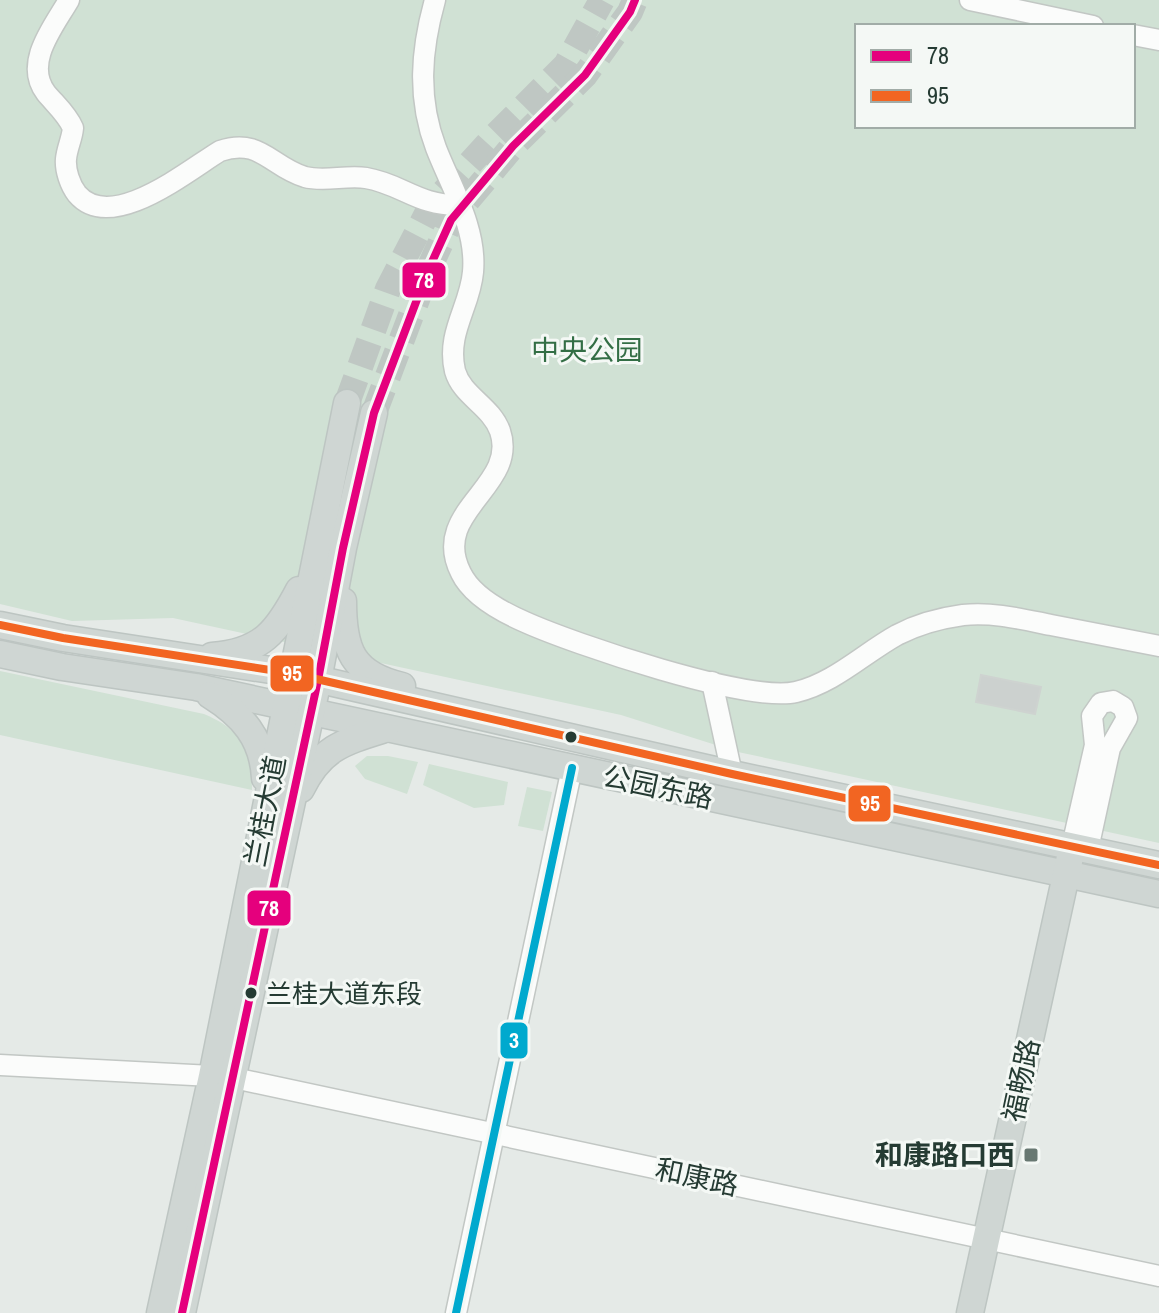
<svg xmlns="http://www.w3.org/2000/svg" width="1159" height="1313" font-family="'Archivo Narrow','Noto Sans SC',sans-serif">
<rect width="100%" height="100%" fill="#e5eae7"/>
<g fill="#d0e1d4" fill-rule="evenodd">
<path d="M 0,0 L 1159,0 L 1159,843 L 738,752 L 621,715 L 173,618 L 72,621 L 0,604 ZM 857,26 L 1133,26 L 1133,126 L 857,126 Z"/>
<path d="M 0,671 L 204,714 C 242,730 252,750 252,790 L 0,735 Z"/>
<path d="M 367,756 L 388,756 L 418,762 L 407,794 L 365,779 L 355,766 Z"/>
<path d="M 429,764 L 508,782 L 504,805 L 474,808 L 423,785 Z"/>
<path d="M 527,787 L 552,792 L 543,831 L 518,826 Z"/>
</g>
<path fill="#ccd1cf" stroke="#ced3d0" stroke-width="2" d="M 981,675 L 1041,687 L 1035,714 L 976,702 Z"/>
<g fill="none" stroke-linecap="round" stroke-linejoin="round">
<g stroke="#bfc7c3" stroke-width="26" stroke-dasharray="26 13" stroke-linecap="butt">
<path d="M 347,403 L 388,289 L 431,206 L 494,137 L 566,65 L 602,0"/>
<path d="M 374,413 L 427,273 L 451,220 L 513,146 L 585,75 L 630,12 L 635,0"/>
</g>
<defs>
<g id="minor">
<path d="M 69,0 C 54,26 23,63 46,93 C 55,104 67,114 73,128 C 72,139 67,148 66,159 C 65,170 70,185 77,194 C 111,234 187,171 220,151 C 260,137 271,167 305,177 C 324,182 346,175 366,178 C 402,184 418,206 460,205"/>
<path d="M 435,0 C 421,50 417,98 436,148 C 451,187 477,228 473,272 C 470,307 446,333 455,371 C 462,396 491,406 500,431 C 519,487 429,511 461,573 C 472,596 502,612 525,622 C 574,644 748,703 796,692 C 834,683 863,654 897,635 C 916,625 941,618 963,615 C 994,612 1021,619 1051,625 C 1087,632 1123,639 1159,646"/>
<path d="M 970,0 L 1093,26"/>
<path d="M 1133,35 L 1159,40"/>
<path d="M 712,682 L 732,774"/>
<path d="M 1072,846 L 1095,745 L 1092,716 L 1101,703 L 1113,701 L 1123,707 L 1127,718 L 1110,748 L 1088,849"/>
<path d="M 0,1065 L 212,1076"/>
<path d="M 234,1078 L 1159,1276"/>
<path d="M 456,1313 L 572,768"/>
</g>
<g id="major">
<path d="M 343,601 C 343,650 352,674 402,686"/>
<path d="M 0,625 L 63,638 L 290,673 L 732,774 L 1159,865"/>
<path d="M 0,654 L 62,667 L 196,687 L 1159,894"/>
<path d="M 212,656 C 262,652 277,632 299,590"/>
<path d="M 210,695 C 242,715 263,738 265,778"/>
<path d="M 301,789 C 321,748 343,742 385,729"/>
<path d="M 160,1313 L 212,1076 L 347,403"/>
<path d="M 182,1313 L 318,680 L 343,548 L 374,413"/>
<path d="M 970,1313 L 1070,857"/>
</g>
</defs>
<use href="#minor" stroke="#c2c7c4" stroke-width="23"/>
<use href="#major" stroke="#bdc5c2" stroke-width="29"/>
<use href="#minor" stroke="#fbfcfb" stroke-width="20"/>
<use href="#major" stroke="#cfd6d3" stroke-width="26"/>
<defs>
<path id="bus-1" d="M 182,1313 L 318,680 L 343,548 L 374,413 L 427,273 L 451,220 L 513,146 L 585,75 L 630,12 L 635,0"/>
<path id="bus-2" d="M 0,625 L 63,638 L 290,673 L 732,774 L 1159,865"/>
<path id="bus-3" d="M 456,1313 L 572,768"/>
</defs>
<use href="#bus-1" stroke="#f4f8f5" stroke-width="14"/>
<use href="#bus-2" stroke="#f4f8f5" stroke-width="14"/>
<use href="#bus-3" stroke="#f4f8f5" stroke-width="14"/>
<use href="#bus-1" stroke="#e5007d" stroke-width="8"/>
<use href="#bus-2" stroke="#f26522" stroke-width="8"/>
<use href="#bus-3" stroke="#00a9ce" stroke-width="8"/>
</g>
<g fill="#253b33" stroke="#f4f8f5" stroke-width="3">
<circle cx="571" cy="737" r="7"/>
<circle cx="251" cy="993" r="7"/>
</g>
<rect fill="#687872" stroke="#f4f8f5" stroke-width="3" x="1023" y="1147" width="16" height="16" rx="4"/>
<g text-anchor="middle" dominant-baseline="central" stroke-width="6" stroke-linejoin="round" paint-order="stroke">
<g font-size="26" fill="#253b33" stroke="#f4f8f5" text-anchor="start">
<text x="266" y="993">兰桂大道东段</text>
</g>
<g font-size="28" fill="#336e45" stroke="#f4f8f5">
<text x="587" y="350">中央公园</text>
</g>
<g font-size="28" fill="#253b33" stroke="#f4f8f5">
<text transform="translate(658 787) rotate(12)">公园东路</text>
<text transform="translate(265 811) rotate(-79)">兰桂大道</text>
<text transform="translate(1021 1080) rotate(-78)">福畅路</text>
<text transform="translate(697 1177) rotate(12)">和康路</text>
</g>
<g font-size="28" font-weight="bold" fill="#253b33" stroke="#f4f8f5" text-anchor="end">
<text x="1015" y="1155">和康路口西</text>
</g>
</g>
<g stroke="#f4f8f5" stroke-width="3">
<rect x="401" y="261" width="46" height="38" rx="8" fill="#e5007d"/>
<rect x="269" y="654" width="46" height="39" rx="8" fill="#f26522"/>
<rect x="847" y="784" width="45" height="39" rx="8" fill="#f26522"/>
<rect x="246" y="889" width="46" height="38" rx="8" fill="#e5007d"/>
<rect x="499" y="1021" width="30" height="39" rx="8" fill="#00a9ce"/>
</g>
<g font-size="22" text-anchor="middle" font-weight="bold" fill="#fff">
<text x="424" y="288">78</text>
<text x="292" y="681">95</text>
<text x="870" y="811">95</text>
<text x="269" y="916">78</text>
<text x="514" y="1048">3</text>
</g>
<rect x="855" y="24" width="280" height="104" fill="#f4f8f5" stroke="#a1aca7" stroke-width="2"/>
<rect x="871" y="50" width="40" height="12" fill="#e5007d" stroke="#a1aca7" stroke-width="2"/>
<text x="927" y="64" font-size="24" fill="#253b33">78</text>
<rect x="871" y="90" width="40" height="12" fill="#f26522" stroke="#a1aca7" stroke-width="2"/>
<text x="927" y="104" font-size="24" fill="#253b33">95</text>
</svg>
